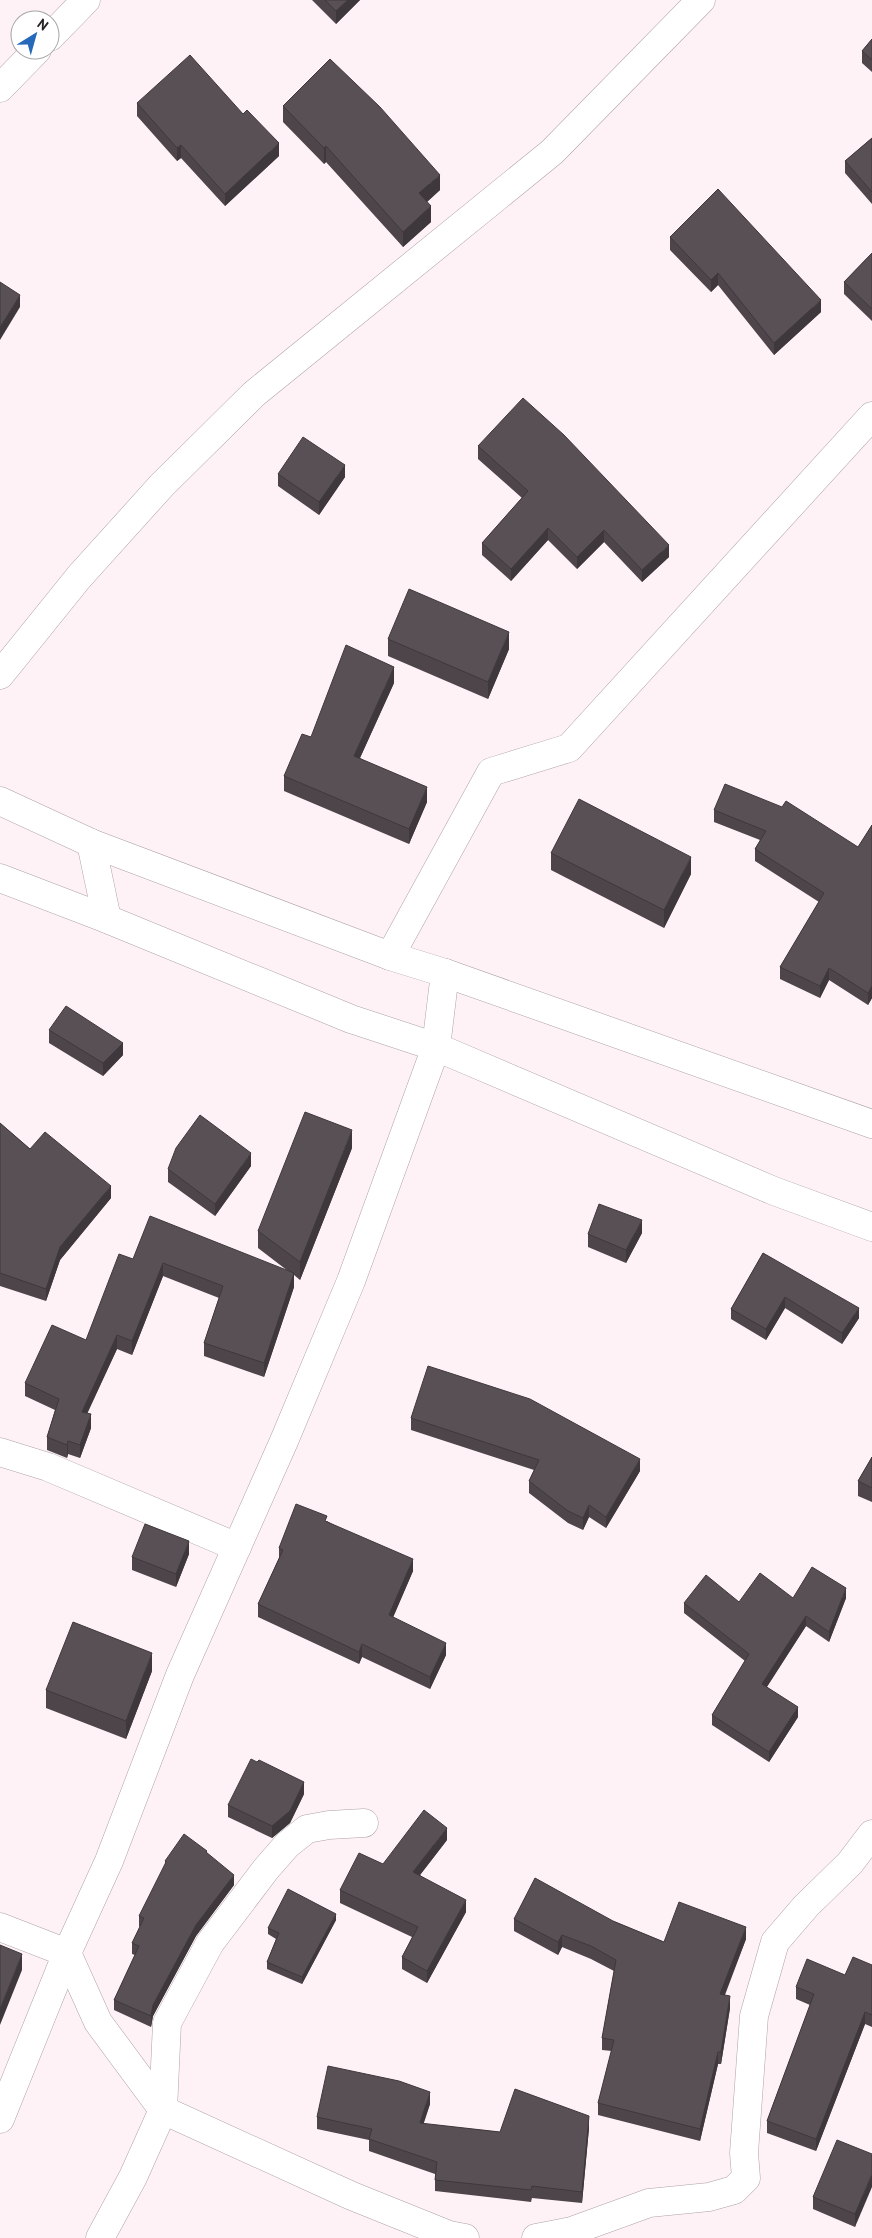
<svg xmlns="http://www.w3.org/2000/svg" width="872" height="2238" font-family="'PT Sans',sans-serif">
<rect width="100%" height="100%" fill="#fef2f6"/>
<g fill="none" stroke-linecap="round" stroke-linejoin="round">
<defs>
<g id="minor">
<path d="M 50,37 L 86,0"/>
<path d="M 0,88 L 37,50"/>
<path d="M 0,675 L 79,577 L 162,485 L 254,394 L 552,152 L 701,0"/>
<path d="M 91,843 L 107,919 L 351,1019 L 436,1047 L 774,1191 L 872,1227"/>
<path d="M 0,878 L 107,919"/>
<path d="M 390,956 L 491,772 L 569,748 L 872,416"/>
<path d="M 0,1452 L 48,1467 L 237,1547"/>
<path d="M 0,1927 L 67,1953 L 98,2022 L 163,2110 L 352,2196 L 449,2235 L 465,2238"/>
<path d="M 0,2119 L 67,1953 L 109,1861 L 180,1675 L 284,1441 L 351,1281 L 436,1047 L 445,973"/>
<path d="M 100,2238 L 133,2177 L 163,2110 L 167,2023 L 210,1943 L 266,1869 L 287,1845 L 307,1829 L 329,1825 L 364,1823"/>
<path d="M 536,2238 L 572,2231 L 649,2203 L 709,2197 L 734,2190 L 746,2178 L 744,2153 L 754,2016 L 775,1942 L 806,1906 L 850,1863 L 872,1834"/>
</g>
<path id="tertiary" d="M 0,801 L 91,843 L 390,956 L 445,973 L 872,1124"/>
</defs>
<use href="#minor" stroke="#aea3a6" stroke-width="29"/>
<use href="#tertiary" stroke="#aea3a6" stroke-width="29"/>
<use href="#minor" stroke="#fff" stroke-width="28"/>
<use href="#tertiary" stroke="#fff" stroke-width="28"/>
</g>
<g fill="#4d454a">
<path d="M 312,0 L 360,0 L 336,24 Z"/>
<path d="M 872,39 L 872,72 L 862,63 L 862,51 Z"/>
<path d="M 137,103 L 279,156 L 225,206 L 181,158 L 177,161 L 137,116 Z"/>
<path d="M 283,106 L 440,190 L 427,202 L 431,222 L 403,247 L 326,162 L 324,164 L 283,122 Z"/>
<path d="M 872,138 L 872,204 L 845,173 L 845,161 Z"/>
<path d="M 670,237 L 821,312 L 774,355 L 718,285 L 711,292 L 670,250 Z"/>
<path d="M 872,253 L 872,321 L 844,294 L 844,282 Z"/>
<path d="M 478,446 L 669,557 L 642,582 L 604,542 L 577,569 L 548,540 L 511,581 L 482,555 L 482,543 L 522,498 L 478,459 Z"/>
<path d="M 278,474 L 345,477 L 319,515 L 278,486 Z"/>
<path d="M 388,639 L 509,649 L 488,699 L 388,656 Z"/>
<path d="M 394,683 L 360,758 L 427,802 L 409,844 L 284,791 L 284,776 L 311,737 Z"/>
<path d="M 714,810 L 858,847 L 872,825 L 872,998 L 868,1005 L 829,980 L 820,998 L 780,979 L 780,967 L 819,902 L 755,861 L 755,849 L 760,840 L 714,822 Z"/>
<path d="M 551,853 L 691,874 L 664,928 L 551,870 Z"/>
<path d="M 49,1030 L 123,1055 L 103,1076 L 49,1043 Z"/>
<path d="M 0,1123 L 30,1149 L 111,1198 L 60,1260 L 46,1301 L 0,1286 Z"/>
<path d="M 352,1148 L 300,1280 L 294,1275 L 294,1287 L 264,1377 L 204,1356 L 204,1343 L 219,1298 L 163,1276 L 132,1355 L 117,1349 L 87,1413 L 91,1428 L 80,1458 L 68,1454 L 67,1458 L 47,1450 L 47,1437 L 55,1410 L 25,1396 L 25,1383 L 86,1340 L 133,1259 L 288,1271 L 258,1248 L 258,1231 Z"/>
<path d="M 251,1166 L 215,1216 L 168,1182 L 168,1169 Z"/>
<path d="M 642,1233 L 626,1263 L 588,1247 L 588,1234 Z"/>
<path d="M 763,1253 L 859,1318 L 842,1344 L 785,1308 L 766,1340 L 731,1319 L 731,1309 Z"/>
<path d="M 411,1418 L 640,1471 L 606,1528 L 589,1517 L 583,1530 L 568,1523 L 529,1493 L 529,1481 L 534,1470 L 411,1430 Z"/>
<path d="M 872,1457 L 872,1502 L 858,1496 L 858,1481 Z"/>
<path d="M 327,1521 L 413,1571 L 393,1617 L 446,1655 L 430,1689 L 362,1657 L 359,1664 L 258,1617 L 258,1604 L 279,1558 L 279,1548 Z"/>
<path d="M 189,1554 L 176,1587 L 132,1570 L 132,1557 Z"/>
<path d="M 793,1598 L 846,1598 L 829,1642 L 806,1626 L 767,1687 L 798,1717 L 769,1762 L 712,1725 L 712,1715 L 745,1661 L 684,1613 L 684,1603 L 739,1602 Z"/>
<path d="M 152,1671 L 126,1739 L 46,1708 L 46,1690 Z"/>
<path d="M 304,1794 L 290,1823 L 272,1838 L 228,1817 L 228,1805 Z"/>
<path d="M 447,1840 L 420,1875 L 466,1912 L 427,1983 L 402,1969 L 402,1957 L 412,1937 L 340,1903 L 340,1890 L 383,1864 Z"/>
<path d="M 207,1853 L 234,1885 L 196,1936 L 153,2016 L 151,2027 L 114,2010 L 114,2000 L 135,1955 L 132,1954 L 132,1943 L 140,1927 L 139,1926 L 139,1916 L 165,1865 L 165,1861 Z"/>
<path d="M 514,1919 L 613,1921 L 664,1942 L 746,1939 L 725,1995 L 730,2008 L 721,2064 L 718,2064 L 700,2141 L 598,2115 L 598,2103 L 612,2051 L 602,2050 L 602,2038 L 614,1971 L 591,1959 L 562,1947 L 558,1955 L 514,1931 Z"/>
<path d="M 336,1920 L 302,1984 L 267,1969 L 267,1962 L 276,1939 L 268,1934 L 268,1928 Z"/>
<path d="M 872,1965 L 872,2027 L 865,2024 L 816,2151 L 767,2133 L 767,2121 L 810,2005 L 796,1999 L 796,1987 L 845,1975 Z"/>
<path d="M 430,2104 L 423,2124 L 500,2132 L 589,2128 L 582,2203 L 532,2198 L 531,2202 L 435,2191 L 435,2174 L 369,2151 L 369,2140 L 317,2129 L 317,2117 Z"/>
<path d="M 872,2154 L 855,2227 L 813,2209 L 813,2197 Z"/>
</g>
<g fill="#3e383c">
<path d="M 348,0 L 360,0 L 336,24 L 336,11 Z"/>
<path d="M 279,143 L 279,156 L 225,206 L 225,194 Z"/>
<path d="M 181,145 L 181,158 L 177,161 L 177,148 Z"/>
<path d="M 326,146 L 326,162 L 324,164 L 324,148 Z"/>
<path d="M 440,175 L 440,190 L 419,209 L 419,193 Z"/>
<path d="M 431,206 L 431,222 L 403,247 L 403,232 Z"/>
<path d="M 718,273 L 718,285 L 711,292 L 711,280 Z"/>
<path d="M 20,295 L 20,307 L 0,340 L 0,327 Z"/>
<path d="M 821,300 L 821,312 L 774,355 L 774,343 Z"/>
<path d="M 345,465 L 345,477 L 319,515 L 319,502 Z"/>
<path d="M 548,528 L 548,540 L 511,581 L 511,569 Z"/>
<path d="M 604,530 L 604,542 L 577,569 L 577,557 Z"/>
<path d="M 669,545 L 669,557 L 642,582 L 642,570 Z"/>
<path d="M 509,632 L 509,649 L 488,699 L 488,682 Z"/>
<path d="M 394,667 L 394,683 L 354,771 L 354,756 Z"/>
<path d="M 427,787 L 427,802 L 409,844 L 409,829 Z"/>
<path d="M 691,857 L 691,874 L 664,928 L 664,910 Z"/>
<path d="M 829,968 L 829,980 L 820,998 L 820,986 Z"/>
<path d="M 872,986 L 872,998 L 868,1005 L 868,993 Z"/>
<path d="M 123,1043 L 123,1055 L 103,1076 L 103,1063 Z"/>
<path d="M 352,1130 L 352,1148 L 300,1280 L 300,1262 Z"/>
<path d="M 251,1153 L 251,1166 L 215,1216 L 215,1204 Z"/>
<path d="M 111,1186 L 111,1198 L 60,1260 L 46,1301 L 46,1289 L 60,1247 Z"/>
<path d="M 642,1220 L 642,1233 L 626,1263 L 626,1250 Z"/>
<path d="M 163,1263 L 163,1276 L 132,1355 L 132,1341 Z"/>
<path d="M 294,1273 L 294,1287 L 264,1377 L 264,1363 Z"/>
<path d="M 785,1297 L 785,1308 L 766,1340 L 766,1329 Z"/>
<path d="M 859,1308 L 859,1318 L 842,1344 L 842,1333 Z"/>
<path d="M 117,1335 L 117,1349 L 82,1425 L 82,1412 Z"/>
<path d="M 91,1414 L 91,1428 L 80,1458 L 80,1445 Z"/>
<path d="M 68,1441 L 68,1454 L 67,1458 L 67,1445 Z"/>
<path d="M 640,1459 L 640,1471 L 606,1528 L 606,1517 Z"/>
<path d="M 589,1505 L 589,1517 L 583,1530 L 583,1518 Z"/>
<path d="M 189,1541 L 189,1554 L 176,1587 L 176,1574 Z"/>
<path d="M 413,1559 L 413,1571 L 389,1627 L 389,1615 Z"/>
<path d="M 846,1588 L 846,1598 L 829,1642 L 829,1632 Z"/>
<path d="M 806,1616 L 806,1626 L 762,1694 L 762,1684 Z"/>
<path d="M 446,1643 L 446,1655 L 430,1689 L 430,1677 Z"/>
<path d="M 362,1644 L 362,1657 L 359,1664 L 359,1652 Z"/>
<path d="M 152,1653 L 152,1671 L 126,1739 L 126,1721 Z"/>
<path d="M 798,1707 L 798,1717 L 769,1762 L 769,1752 Z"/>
<path d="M 304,1782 L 304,1794 L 290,1823 L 272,1838 L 272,1826 Z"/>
<path d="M 447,1828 L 447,1840 L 413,1884 L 413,1872 Z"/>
<path d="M 234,1875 L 234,1885 L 196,1936 L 153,2016 L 151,2027 L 151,2016 L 153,2005 L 196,1925 Z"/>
<path d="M 466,1900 L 466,1912 L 427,1983 L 427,1971 Z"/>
<path d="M 336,1914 L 336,1920 L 302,1984 L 302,1977 Z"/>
<path d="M 746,1927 L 746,1939 L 720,2006 L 720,1994 Z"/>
<path d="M 562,1935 L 562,1947 L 558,1955 L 558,1942 Z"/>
<path d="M 22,1954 L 22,1970 L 0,2025 L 0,2009 Z"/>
<path d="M 730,1996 L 730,2008 L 721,2064 L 721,2052 Z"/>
<path d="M 865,2012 L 865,2024 L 816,2151 L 816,2139 Z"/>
<path d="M 718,2052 L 718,2064 L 700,2141 L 700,2129 Z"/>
<path d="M 430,2092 L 430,2104 L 420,2135 L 420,2123 Z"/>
<path d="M 589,2116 L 589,2128 L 582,2203 L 582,2192 Z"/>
<path d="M 872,2174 L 872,2187 L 855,2227 L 855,2214 Z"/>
</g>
<g fill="#595056" stroke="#3e383c">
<path d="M 325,0 L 348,0 L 336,11 Z"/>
<path d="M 872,39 L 872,60 L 862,51 Z"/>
<path d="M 190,55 L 243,114 L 247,110 L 279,143 L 225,194 L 181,145 L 177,148 L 137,103 Z"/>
<path d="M 330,59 L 380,107 L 440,175 L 419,193 L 431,206 L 403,232 L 326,146 L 324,148 L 283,106 Z"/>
<path d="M 872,138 L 872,192 L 845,161 Z"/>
<path d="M 718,189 L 821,300 L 774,343 L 718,273 L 711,280 L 670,237 Z"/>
<path d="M 872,253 L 872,309 L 844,282 Z"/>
<path d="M 0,282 L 20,295 L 0,327 Z"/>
<path d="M 523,398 L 564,435 L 669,545 L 642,570 L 604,530 L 577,557 L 548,528 L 511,569 L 482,543 L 528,491 L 478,446 Z"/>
<path d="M 303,437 L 345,465 L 319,502 L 278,474 Z"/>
<path d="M 409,589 L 509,632 L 488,682 L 388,639 Z"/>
<path d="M 346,645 L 394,667 L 354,756 L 427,787 L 409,829 L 284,776 L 302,734 L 311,737 Z"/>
<path d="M 725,784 L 782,807 L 786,801 L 858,847 L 872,825 L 872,986 L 868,993 L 829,968 L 820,986 L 780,967 L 824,893 L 755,849 L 766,831 L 714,810 Z"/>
<path d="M 579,799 L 691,857 L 664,910 L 551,853 Z"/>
<path d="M 66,1006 L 123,1043 L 103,1063 L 49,1030 Z"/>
<path d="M 305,1112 L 352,1130 L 300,1262 L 258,1231 Z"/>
<path d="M 200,1115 L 251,1153 L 215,1204 L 168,1169 L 176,1148 Z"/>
<path d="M 0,1123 L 30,1149 L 45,1132 L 111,1186 L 60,1247 L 46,1289 L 0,1273 Z"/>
<path d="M 599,1204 L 642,1220 L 626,1250 L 588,1234 Z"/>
<path d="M 150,1216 L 294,1273 L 264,1363 L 204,1343 L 223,1286 L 163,1263 L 132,1341 L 117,1335 L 82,1412 L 91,1414 L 80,1445 L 68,1441 L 67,1445 L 47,1437 L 59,1399 L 25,1383 L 52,1325 L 86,1340 L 119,1254 L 133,1259 Z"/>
<path d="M 763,1253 L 859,1308 L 842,1333 L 785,1297 L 766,1329 L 731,1309 Z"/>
<path d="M 428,1366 L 530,1399 L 640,1459 L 606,1517 L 589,1505 L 583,1518 L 568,1511 L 529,1481 L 539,1460 L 411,1418 Z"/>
<path d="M 872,1457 L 872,1488 L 858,1481 Z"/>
<path d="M 296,1504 L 327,1516 L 325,1521 L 413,1559 L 389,1615 L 446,1643 L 430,1677 L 362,1644 L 359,1652 L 258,1604 L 283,1550 L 279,1548 Z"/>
<path d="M 145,1524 L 189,1541 L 176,1574 L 132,1557 Z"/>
<path d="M 812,1567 L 846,1588 L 829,1632 L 806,1616 L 762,1684 L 798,1707 L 769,1752 L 712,1715 L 749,1654 L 684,1603 L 706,1575 L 739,1602 L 760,1573 L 793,1598 Z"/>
<path d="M 73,1622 L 152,1653 L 126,1721 L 46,1690 Z"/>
<path d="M 251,1759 L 257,1762 L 259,1760 L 304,1782 L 290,1811 L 272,1826 L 228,1805 Z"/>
<path d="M 424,1810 L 447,1828 L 413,1872 L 466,1900 L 427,1971 L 402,1957 L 418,1927 L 340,1890 L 359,1853 L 383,1864 Z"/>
<path d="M 184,1834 L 207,1851 L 206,1852 L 234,1875 L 196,1925 L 153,2005 L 151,2016 L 114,2000 L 139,1946 L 132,1943 L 144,1918 L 139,1916 L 166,1862 L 165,1861 Z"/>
<path d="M 535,1878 L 613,1921 L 664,1942 L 679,1902 L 746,1927 L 720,1994 L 730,1996 L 721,2052 L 718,2052 L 700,2129 L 598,2103 L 614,2040 L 602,2038 L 616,1960 L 591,1946 L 562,1935 L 558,1942 L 514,1919 Z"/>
<path d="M 288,1889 L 336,1914 L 302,1977 L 267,1962 L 279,1933 L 268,1928 Z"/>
<path d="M 0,1945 L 22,1954 L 0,2009 Z"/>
<path d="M 853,1957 L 872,1965 L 872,2015 L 865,2012 L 816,2139 L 767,2121 L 814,1994 L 796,1987 L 807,1959 L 845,1975 Z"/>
<path d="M 328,2066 L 399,2081 L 430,2092 L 420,2123 L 500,2132 L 515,2089 L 589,2116 L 582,2192 L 532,2186 L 531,2190 L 435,2180 L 437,2162 L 369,2139 L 372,2129 L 317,2117 Z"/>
<path d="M 837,2140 L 872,2154 L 872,2174 L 855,2214 L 813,2197 Z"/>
</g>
<g transform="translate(35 35) rotate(37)"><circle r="24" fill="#ffffff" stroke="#a8a6a7"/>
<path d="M0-4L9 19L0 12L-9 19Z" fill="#2669ba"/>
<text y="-8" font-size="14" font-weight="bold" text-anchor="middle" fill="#262123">N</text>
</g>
</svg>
